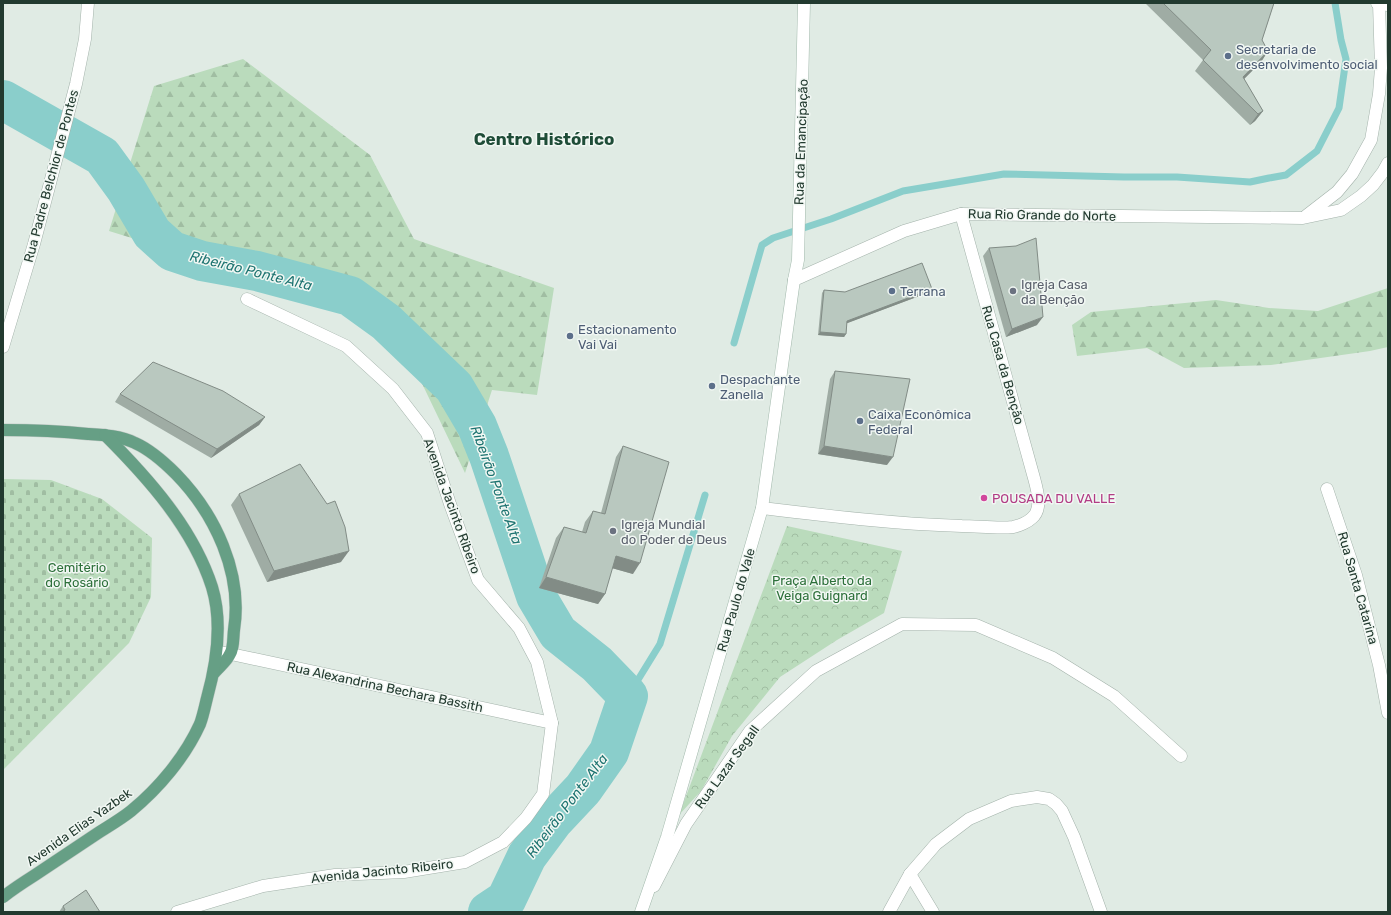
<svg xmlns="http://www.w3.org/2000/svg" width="1391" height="915" font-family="Rubik,sans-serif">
<defs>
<pattern id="forest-firs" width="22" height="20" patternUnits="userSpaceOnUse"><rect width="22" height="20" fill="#badbbc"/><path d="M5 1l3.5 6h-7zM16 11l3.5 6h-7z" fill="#a0bda2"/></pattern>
<pattern id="cemetery-stones" width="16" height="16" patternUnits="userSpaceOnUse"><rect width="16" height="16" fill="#badbbc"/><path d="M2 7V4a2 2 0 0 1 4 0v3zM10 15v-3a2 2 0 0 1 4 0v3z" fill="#a0bda2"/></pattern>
<pattern id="park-crowns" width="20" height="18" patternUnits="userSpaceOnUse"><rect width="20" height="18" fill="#badbbc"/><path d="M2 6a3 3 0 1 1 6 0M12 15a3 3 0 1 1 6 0" fill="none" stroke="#a0bda2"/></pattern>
</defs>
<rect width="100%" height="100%" fill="#e0ebe4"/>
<g fill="url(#forest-firs)">
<path d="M 243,59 L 370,155 L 414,239 L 554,288 L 537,395 L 492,390 L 465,473 L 416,371 L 354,307 L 109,231 L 154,86 Z"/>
<path d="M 1388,288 L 1388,347 L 1370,351 L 1271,365 L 1184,368 L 1147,348 L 1077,356 L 1072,325 L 1091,312 L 1216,300 L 1269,308 L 1318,311 Z"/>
</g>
<path fill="url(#cemetery-stones)" d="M 3,479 L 51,480 L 102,499 L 152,538 L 151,597 L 129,643 L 3,770 Z"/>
<path fill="url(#park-crowns)" d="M 787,526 L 902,551 L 884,613 L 837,640 L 780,677 L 732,736 L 701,791 L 679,815 Z"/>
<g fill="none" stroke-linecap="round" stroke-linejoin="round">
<g stroke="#8acecb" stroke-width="7">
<path d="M 734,343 L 762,245 L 773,238 L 831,219 L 903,191 L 1004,174 L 1124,177 L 1177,177 L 1250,182 L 1269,178 L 1286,175 L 1317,151 L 1339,108 L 1346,59 L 1341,40 L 1335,3"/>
<path d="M 628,696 L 660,644 L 705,495"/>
</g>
<path stroke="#8acecb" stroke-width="40" d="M 3,100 L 102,156 L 126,189 L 152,233 L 172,251 L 202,261 L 257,271 L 350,296 L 386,322 L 454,387 L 477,426 L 489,456 L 536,596 L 558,633 L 597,664 L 628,696 L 609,752 L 583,789 L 553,821 L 527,856 L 506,900 L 488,912"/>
<defs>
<g id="street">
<path d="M 1306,216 L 1337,192 L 1352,174 L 1371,140 L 1379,94 L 1381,68 L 1379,3"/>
<path d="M 794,280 L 904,231 L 961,214 L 1303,218 L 1341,210 L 1361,196 L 1373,185 L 1383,172 L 1388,163"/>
<path d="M 3,347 L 34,244 L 76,84 L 85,39 L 88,3"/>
<path d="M 1327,489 L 1356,575 L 1379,665 L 1388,713"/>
<path d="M 762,508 C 828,516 895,524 962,526 C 977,526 999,529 1013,527 C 1019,526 1028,522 1032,518 C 1043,509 1037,489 1034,478 L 961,214"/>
<path d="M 217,652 L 231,654 L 552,723"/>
<path d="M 910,874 L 936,844 L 969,819 L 1011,801 L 1037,797 L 1049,799 L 1056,804 L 1062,811 L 1074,837 L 1101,912"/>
<path d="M 654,886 L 686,824 L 750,731 L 816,671 L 902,624 L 976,625 L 1053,658 L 1114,696 L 1181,756"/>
<path d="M 177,912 L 263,886 L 335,875 L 404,872 L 465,862 L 503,842 L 526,818 L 543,794 L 552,723 L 537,662 L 519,628 L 478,580 L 450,504 L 427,433 L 393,389 L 346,346 L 247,299"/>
<path d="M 889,912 L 910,874 L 933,912"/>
</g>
<g id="secondary">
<path d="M 1377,3 L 1388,5"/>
<path d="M 641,912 L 667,837 L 762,508 L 794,280 L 798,260 L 804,3"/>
</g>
<g id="primary">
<path d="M 3,430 C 31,430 60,431 88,434 C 104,435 121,436 135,443 C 151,450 164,462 176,474 C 215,514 243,573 234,630 C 233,637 234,648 230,654 C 227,661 219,667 214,673"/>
<path d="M 3,897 C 13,889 24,882 35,875 C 56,861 77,847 98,833 C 109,826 121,819 131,811 C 159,788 185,757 200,724 C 203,716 205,706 207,698 C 217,662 223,623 212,587 C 193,528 148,478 105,435"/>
</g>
</defs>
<use href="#street" stroke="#a3b2aa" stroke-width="13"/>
<use href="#secondary" stroke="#a2b9ac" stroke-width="13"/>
<use href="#primary" stroke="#c1c8c5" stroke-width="13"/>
<use href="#street" stroke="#fff" stroke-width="12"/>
<use href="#secondary" stroke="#fff" stroke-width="12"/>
<use href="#primary" stroke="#669f85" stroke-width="12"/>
</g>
<g fill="#9faca4">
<path d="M 1145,3 L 1274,3 L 1262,40 L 1268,51 L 1261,62 L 1244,79 L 1263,111 L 1255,121 L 1250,125 L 1195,71 L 1203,60 Z"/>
<path d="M 989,248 L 1037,325 L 1006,337 L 983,256 Z"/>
<path d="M 932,289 L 930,292 L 847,323 L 846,334 L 844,337 L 818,335 L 822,293 L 824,290 L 845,292 Z"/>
<path d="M 835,371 L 887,465 L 818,454 L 830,379 Z"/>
<path d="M 120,394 L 265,417 L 259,425 L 211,458 L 115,402 Z"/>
<path d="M 623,446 L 633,574 L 612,568 L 605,594 L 598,604 L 539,588 L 556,538 L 564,527 L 582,532 L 585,522 L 593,511 L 601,513 L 616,457 Z"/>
<path d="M 239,494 L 341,562 L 267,582 L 231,505 Z"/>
<path d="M 63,906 L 100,912 L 59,912 Z"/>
</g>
<g fill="#828c86">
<path d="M 1268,51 L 1261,62 L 1235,88 L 1243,77 Z"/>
<path d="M 1263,111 L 1255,121 L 1250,125 L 1258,114 Z"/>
<path d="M 932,289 L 930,292 L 845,324 L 847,321 Z"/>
<path d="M 1043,317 L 1037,325 L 1006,337 L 1012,329 Z"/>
<path d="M 820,332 L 846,334 L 844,337 L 818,335 Z"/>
<path d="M 265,417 L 259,425 L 211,458 L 217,449 Z"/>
<path d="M 824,446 L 893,457 L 887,465 L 818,454 Z"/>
<path d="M 349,551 L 341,562 L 267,582 L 274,571 Z"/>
<path d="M 616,556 L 640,563 L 633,574 L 608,567 Z"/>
<path d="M 546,577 L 605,594 L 598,604 L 539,588 Z"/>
</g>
<g fill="#b9c8bf" stroke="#828c86">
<path d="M 1163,3 L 1274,3 L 1262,40 L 1268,51 L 1243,77 L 1263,111 L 1258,114 L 1203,60 L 1211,50 Z"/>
<path d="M 1036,238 L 1043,317 L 1012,329 L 989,248 L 1016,246 Z"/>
<path d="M 922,263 L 932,289 L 847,321 L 846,334 L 820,332 L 824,290 L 845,292 Z"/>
<path d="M 153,362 L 223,391 L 265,417 L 217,449 L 120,394 Z"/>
<path d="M 835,371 L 910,379 L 893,457 L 824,446 Z"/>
<path d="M 623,446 L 669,462 L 640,563 L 616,556 L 605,594 L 546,577 L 564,527 L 586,533 L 593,511 L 605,514 Z"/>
<path d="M 300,464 L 327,504 L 335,501 L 345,527 L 349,551 L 274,571 L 239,494 Z"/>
<path d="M 86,890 L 100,912 L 62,912 L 65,910 L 63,906 Z"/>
</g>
<g fill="#5c6f8a" stroke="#f1f7f3" stroke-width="1.5">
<circle cx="1228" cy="56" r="4"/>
<circle cx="892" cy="291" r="4"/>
<circle cx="570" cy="336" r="4"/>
<circle cx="712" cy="386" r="4"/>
<circle cx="860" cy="421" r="4"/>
</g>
<g fill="#6b7280" stroke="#f1f7f3" stroke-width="1.5">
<circle cx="1013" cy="291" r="4"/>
<circle cx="613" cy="531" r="4"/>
</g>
<circle fill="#d1479c" stroke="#f1f7f3" stroke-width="1.5" cx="984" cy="498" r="4"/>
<g text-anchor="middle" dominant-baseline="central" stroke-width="3" stroke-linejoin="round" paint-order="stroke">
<g font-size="13" fill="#4e5e75" stroke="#f1f7f3" text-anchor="start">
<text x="1236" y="49">Secretaria de<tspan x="1236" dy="15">desenvolvimento social</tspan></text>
<text x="900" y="291">Terrana</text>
<text x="578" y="329">Estacionamento<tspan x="578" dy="15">Vai Vai</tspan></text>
<text x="720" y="379">Despachante<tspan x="720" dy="15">Zanella</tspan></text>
<text x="868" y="414">Caixa Econômica<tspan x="868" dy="15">Federal</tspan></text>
</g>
<g font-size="13" fill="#223a2f" stroke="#f1f7f3">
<text transform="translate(801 142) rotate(-88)">Rua da Emancipação</text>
<text transform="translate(51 176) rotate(-75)">Rua Padre Belchior de Pontes</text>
<text transform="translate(1042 215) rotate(1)">Rua Rio Grande do Norte</text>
<text transform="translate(1003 365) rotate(74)">Rua Casa da Benção</text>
<text transform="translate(452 506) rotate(70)">Avenida Jacinto Ribeiro</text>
<text transform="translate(1358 588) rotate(74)">Rua Santa Catarina</text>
<text transform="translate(736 600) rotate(-74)">Rua Paulo do Vale</text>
<text transform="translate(385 687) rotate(12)">Rua Alexandrina Bechara Bassith</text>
<text transform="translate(727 767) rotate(-54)">Rua Lazar Segall</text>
<text transform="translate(79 827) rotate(-35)">Avenida Elias Yazbek</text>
<text transform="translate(382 871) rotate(-6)">Avenida Jacinto Ribeiro</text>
</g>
<g font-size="13" fill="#5b616d" stroke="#f1f7f3" text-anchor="start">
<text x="1021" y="284">Igreja Casa<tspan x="1021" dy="15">da Benção</tspan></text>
<text x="621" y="524">Igreja Mundial<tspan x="621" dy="15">do Poder de Deus</tspan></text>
</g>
<g font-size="13" fill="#b23c85" stroke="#f1f7f3" text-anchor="start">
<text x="992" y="498">POUSADA DU VALLE</text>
</g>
<g font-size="13" fill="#2d703a" stroke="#f1f7f3">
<text x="77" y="567">Cemitério<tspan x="77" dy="15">do Rosário</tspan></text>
<text x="822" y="580">Praça Alberto da<tspan x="822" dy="15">Veiga Guignard</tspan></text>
</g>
<g font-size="14" font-style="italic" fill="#1e7471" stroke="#f1f7f3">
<text transform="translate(251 271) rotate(14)">Ribeirão Ponte Alta</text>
<text transform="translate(496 485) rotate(70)">Ribeirão Ponte Alta</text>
<text transform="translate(567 806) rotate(-53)">Ribeirão Ponte Alta</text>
</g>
<g font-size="17" font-weight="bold" fill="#1e4c37" stroke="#f1f7f3">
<text x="544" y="139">Centro Histórico</text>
</g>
</g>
<rect width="1391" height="915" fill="none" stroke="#223a2f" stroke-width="8"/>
</svg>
